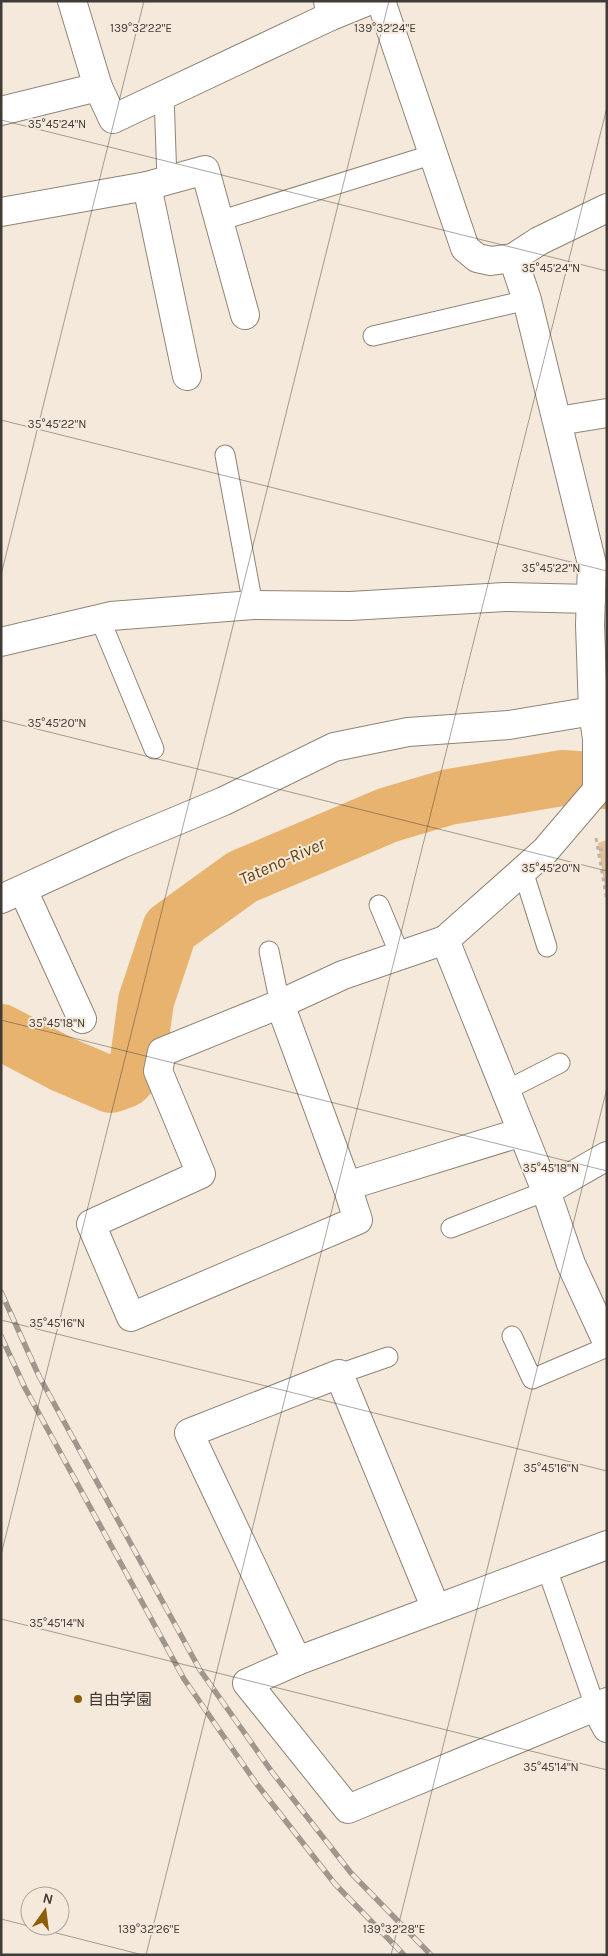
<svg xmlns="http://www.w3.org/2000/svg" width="608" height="1956" font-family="Karla,'Noto Sans JP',sans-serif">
<rect width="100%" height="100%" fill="#f4e9db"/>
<path fill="#e3c298" d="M 607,840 L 607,901 L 598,843 Z"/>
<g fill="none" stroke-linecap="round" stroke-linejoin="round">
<path stroke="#e8b36e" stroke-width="56" d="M 1,1032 L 62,1064 L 111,1085 L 125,1080 L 137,1067 L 146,1001 L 170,929 L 242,877 L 388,815 L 449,797 L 562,778 L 607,781"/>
<defs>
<g id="service">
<path d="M 164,95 L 167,181"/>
<path d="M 219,221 L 434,154"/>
<path d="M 373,336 L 527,300"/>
<path d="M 225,455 L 253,605"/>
<path d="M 100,619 L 154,749"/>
<path d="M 523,871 L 547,947"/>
<path d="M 379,905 L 400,955"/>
<path d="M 269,951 L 280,1004"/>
<path d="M 505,1091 L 560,1063"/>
<path d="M 451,1228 L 546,1191"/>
<path d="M 512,1336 L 532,1379 L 607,1347"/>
<path d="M 339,1374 L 388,1357"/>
<path d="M 546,1566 L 595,1706"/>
</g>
<g id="minor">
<path d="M 328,1 L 331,16 L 368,1"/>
<path d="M 381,1 L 465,248 L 477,258 L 491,261 L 513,258 L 539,241 L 607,208"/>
<path d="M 98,87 L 113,119 L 331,16"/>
<path d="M 1,111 L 98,87 L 72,1"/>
<path d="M 147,186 L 205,170 L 245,315"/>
<path d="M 1,212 L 147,186 L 187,376"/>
<path d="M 513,258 L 527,300 L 592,564 L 590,625 L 593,711 L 597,739 L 597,790 L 545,851 L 445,940 L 546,1191 L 571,1264 L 607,1342"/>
<path d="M 558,421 L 607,413"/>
<path d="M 1,642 L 111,616 L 253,605 L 350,606 L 505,597 L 591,599"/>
<path d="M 23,890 L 82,1019"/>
<path d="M 1,899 L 121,844 L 224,801 L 334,747 L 408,732 L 509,725 L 593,711 L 607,711"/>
<path d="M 280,1004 L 347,1186 L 358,1220 L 131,1317 L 91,1224 L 201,1174 L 158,1071 L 162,1052 L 280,1004 L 343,975 L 445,940"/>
<path d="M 347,1186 L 522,1132"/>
<path d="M 546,1191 L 607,1156"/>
<path d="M 436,1609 L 297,1661 L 247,1683 L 348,1809 L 607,1702"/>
<path d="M 297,1661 L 189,1433 L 339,1374 L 436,1609 L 607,1545"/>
<path d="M 595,1706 L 607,1728"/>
</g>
</defs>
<use href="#service" stroke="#8e8477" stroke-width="21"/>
<use href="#minor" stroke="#8e8477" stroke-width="30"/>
<g stroke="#bdb4a9" stroke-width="3" stroke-dasharray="4 4" stroke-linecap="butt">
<path d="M 596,838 L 607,901"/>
<path d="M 599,850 L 607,847"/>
</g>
<use href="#service" stroke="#fff" stroke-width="19"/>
<use href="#minor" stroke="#fff" stroke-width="28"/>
<defs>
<g id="rail">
<path d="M 1,1292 L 39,1376 L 200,1670 L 272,1772 L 351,1873 L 431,1955"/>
<path d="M 1,1336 L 25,1388 L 184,1679 L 256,1783 L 335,1884 L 404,1955"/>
</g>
</defs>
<use href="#rail" stroke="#9f978d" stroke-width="5.5"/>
<use href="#rail" stroke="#f4e9db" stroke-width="4" stroke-dasharray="11" stroke-linecap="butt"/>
</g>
<path fill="none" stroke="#403b36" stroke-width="1" stroke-opacity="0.45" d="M 1,120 L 607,271M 1,420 L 607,571M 1,575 L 144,1M 1,720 L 607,871M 1,1020 L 607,1171M 1,1320 L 607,1471M 1,1555 L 389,1M 1,1619 L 607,1770M 1,1919 L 143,1955M 146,1955 L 607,107M 391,1955 L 607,1088"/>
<circle fill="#8d5d07" stroke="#f4e9db" stroke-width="2" cx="78" cy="1699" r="5"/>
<g text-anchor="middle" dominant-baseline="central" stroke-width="4" stroke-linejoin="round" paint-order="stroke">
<g font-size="16" fill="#403b36" stroke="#f4e9db" text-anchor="start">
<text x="88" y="1699">自由学園</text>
</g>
<g font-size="18" font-style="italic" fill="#66430c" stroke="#f4e9db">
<text transform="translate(282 861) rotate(-24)">Tateno-River</text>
</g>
</g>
<g font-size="12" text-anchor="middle" fill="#403b36" stroke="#f4e9db" stroke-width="4" stroke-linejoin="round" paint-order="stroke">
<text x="141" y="32">139°32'22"E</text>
<text x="385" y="32">139°32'24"E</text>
<text x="57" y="128">35°45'24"N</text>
<text x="551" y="272">35°45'24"N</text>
<text x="57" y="428">35°45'22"N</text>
<text x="551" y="572">35°45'22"N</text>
<text x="57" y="727">35°45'20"N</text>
<text x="551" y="872">35°45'20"N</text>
<text x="57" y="1027">35°45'18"N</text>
<text x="551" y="1172">35°45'18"N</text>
<text x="57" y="1327">35°45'16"N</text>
<text x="551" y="1472">35°45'16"N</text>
<text x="57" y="1627">35°45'14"N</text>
<text x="551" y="1771">35°45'14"N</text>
<text x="149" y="1933">139°32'26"E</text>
<text x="394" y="1933">139°32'28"E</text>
</g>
<rect width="608" height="1956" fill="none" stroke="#403b36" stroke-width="5"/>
<g transform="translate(45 1911) rotate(14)"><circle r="24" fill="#f4e9db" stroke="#aca399"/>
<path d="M0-4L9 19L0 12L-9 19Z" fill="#8d5d07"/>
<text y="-8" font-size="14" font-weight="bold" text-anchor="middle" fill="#403b36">N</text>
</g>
</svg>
